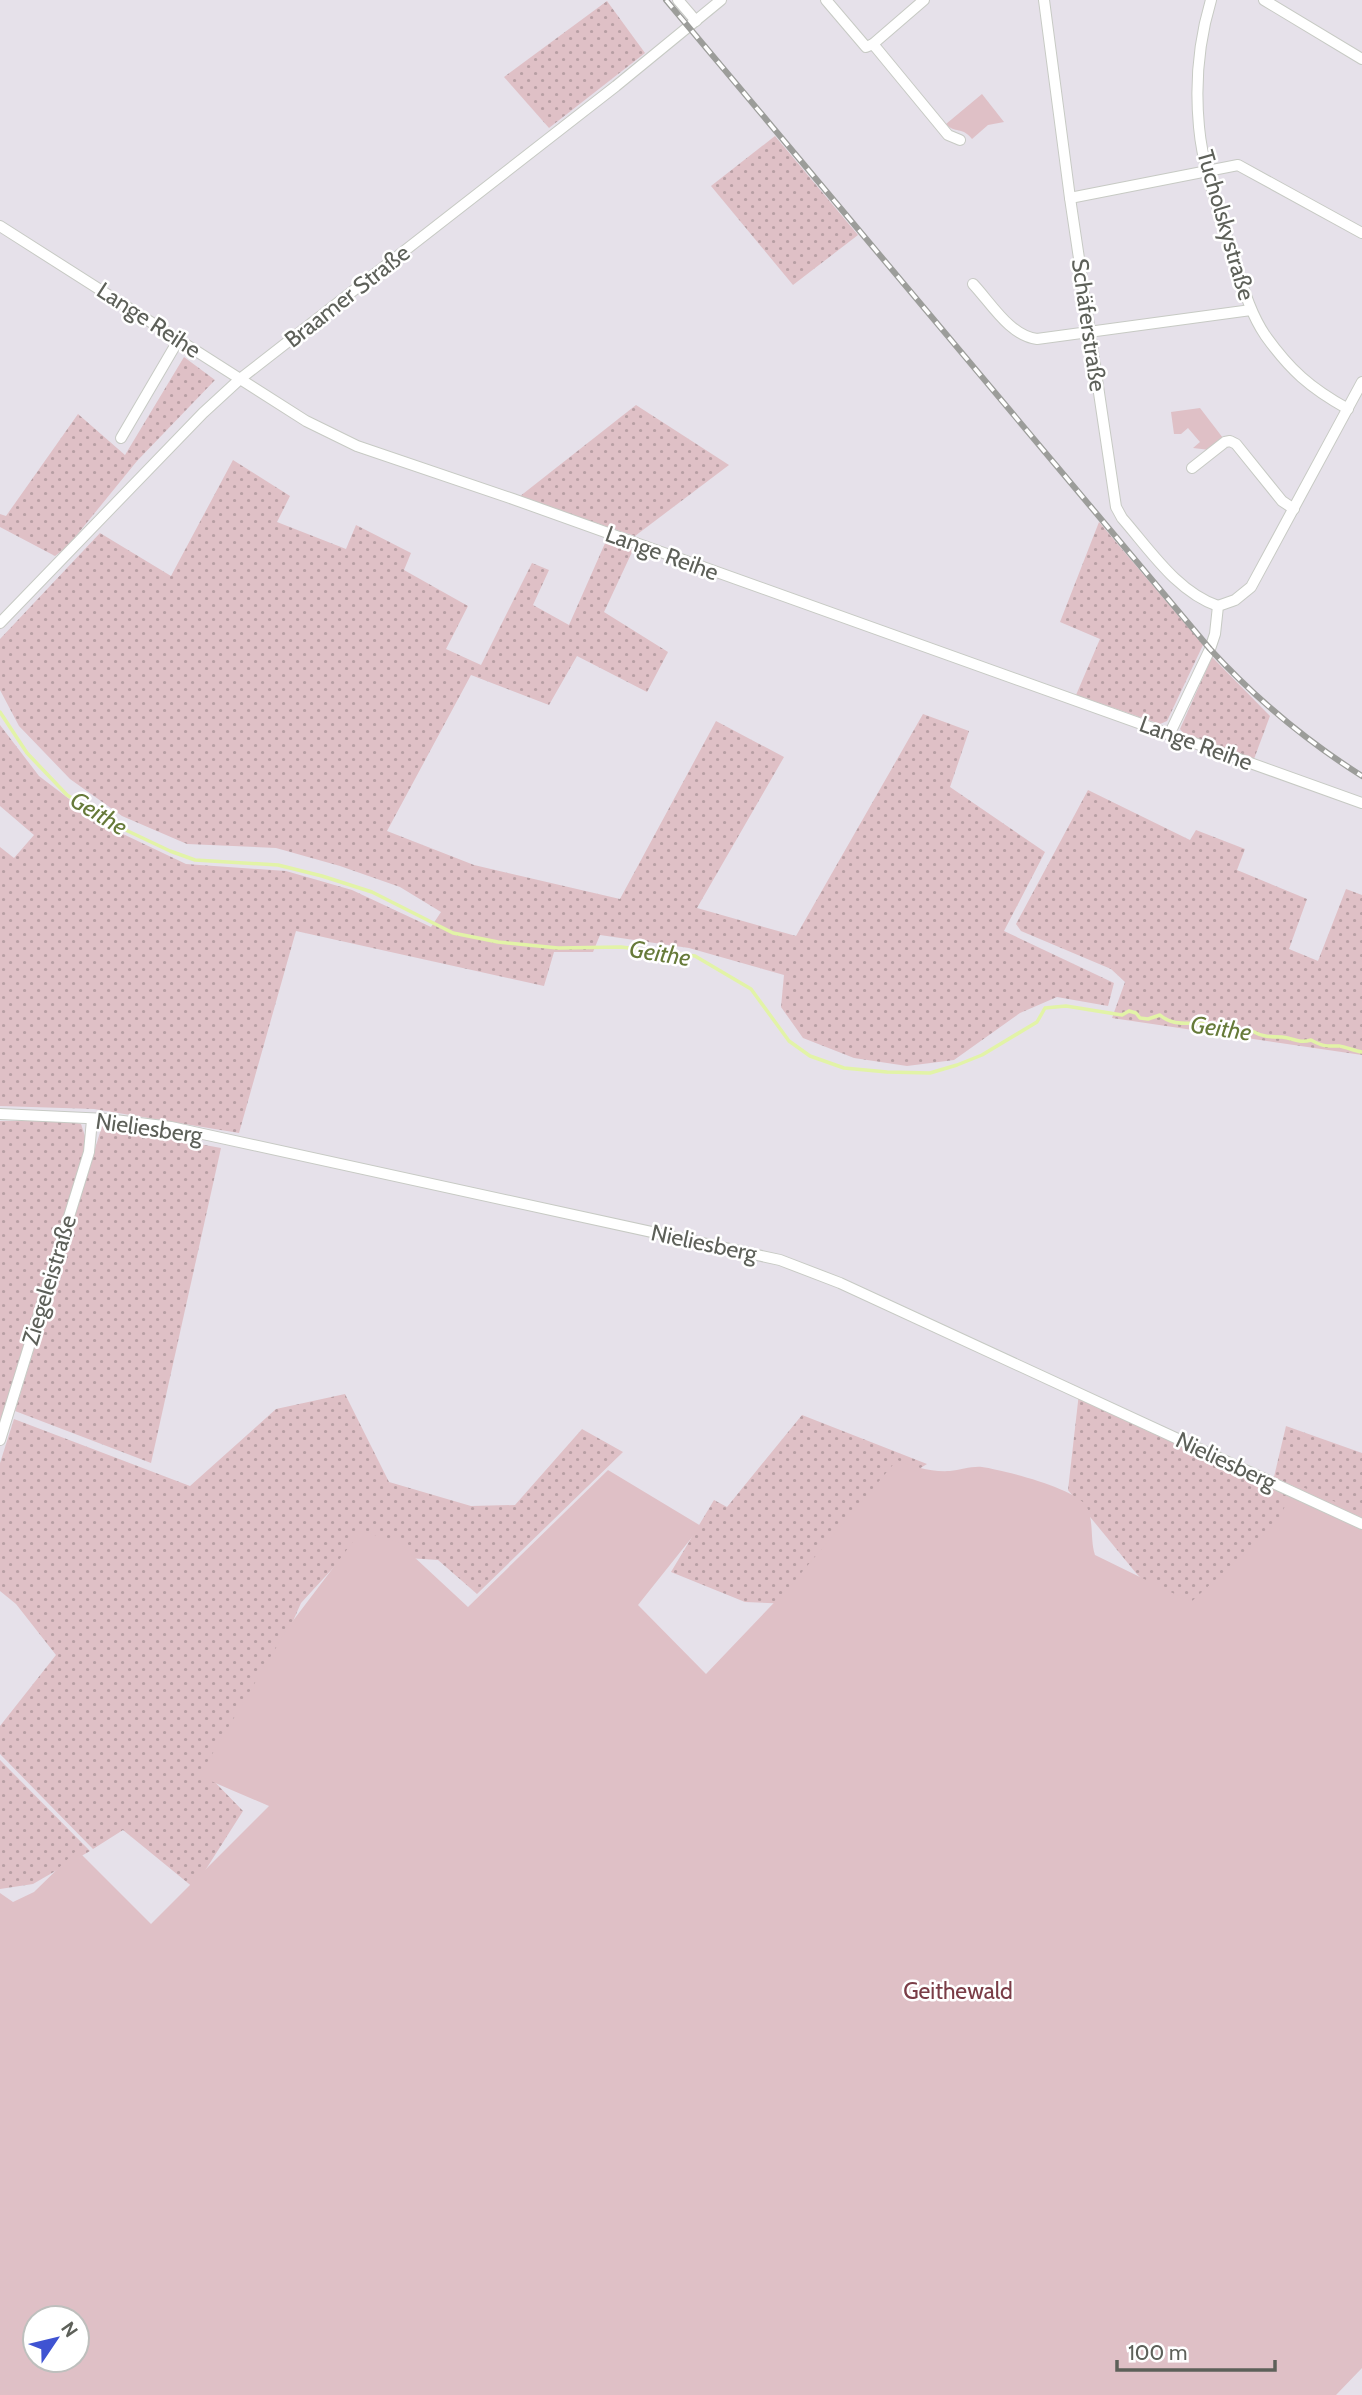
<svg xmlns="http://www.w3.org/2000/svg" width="1362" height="2395" font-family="Cabin,sans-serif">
<defs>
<pattern id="grass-dots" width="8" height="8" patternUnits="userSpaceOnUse" patternTransform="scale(1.75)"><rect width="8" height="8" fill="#dfc0c6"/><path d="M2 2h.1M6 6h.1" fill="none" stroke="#b89fa4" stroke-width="1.8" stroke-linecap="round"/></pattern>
</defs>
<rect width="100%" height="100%" fill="#e6e1ea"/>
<g fill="url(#grass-dots)">
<path d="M 607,1 L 645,53 L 549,128 L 504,77 Z"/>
<path d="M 775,136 L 858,235 L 793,285 L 711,186 Z"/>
<path d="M 184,357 L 215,380 L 137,461 L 67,547 L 55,556 L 0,527 L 0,514 L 6,516 L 78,414 L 125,455 Z"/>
<path d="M 636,405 L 729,465 L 635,536 L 519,497 Z"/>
<path d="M 233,460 L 290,496 L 277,522 L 346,549 L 356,525 L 411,553 L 404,570 L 468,606 L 446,649 L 481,665 L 532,563 L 549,570 L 533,605 L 569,625 L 606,541 L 633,550 L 604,612 L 668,652 L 647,692 L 577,656 L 549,705 L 471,675 L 387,831 L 474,865 L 620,899 L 716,721 L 784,757 L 697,908 L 796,936 L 923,714 L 969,731 L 950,787 L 1045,852 L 1004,931 L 1114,983 L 1108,1006 L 1057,997 L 1020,1013 L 954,1060 L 907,1066 L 854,1058 L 803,1038 L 781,1007 L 784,975 L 689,948 L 600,935 L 593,952 L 554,952 L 544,986 L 296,931 L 239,1133 L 94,1109 L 0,1106 L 0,847 L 14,858 L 34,835 L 0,806 L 0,725 L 39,776 L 102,824 L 186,864 L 286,871 L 352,890 L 431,927 L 441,912 L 400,887 L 340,866 L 276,848 L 187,844 L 122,816 L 70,779 L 19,726 L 0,690 L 0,639 L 100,533 L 171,576 Z"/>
<path d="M 1099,522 L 1203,645 L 1167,721 L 1160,724 L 1076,695 L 1100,639 L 1060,622 Z"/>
<path d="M 1212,657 L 1270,716 L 1254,759 L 1183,733 L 1180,729 Z"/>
<path d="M 1088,790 L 1190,840 L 1196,830 L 1245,849 L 1237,870 L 1307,899 L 1289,949 L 1318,961 L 1346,889 L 1362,895 L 1362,1055 L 1112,1018 L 1125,982 L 1111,969 L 1021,931 L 1016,924 Z"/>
<path d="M 0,1121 L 67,1121 L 81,1124 L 87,1142 L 0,1427 Z"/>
<path d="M 102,1126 L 221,1148 L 151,1463 L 15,1411 Z"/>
<path d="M 1079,1393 L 1301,1495 L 1242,1571 L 1176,1616 L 1136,1573 L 1068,1490 Z"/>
<path d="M 345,1394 L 389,1482 L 471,1506 L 515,1505 L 582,1429 L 623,1452 L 477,1594 L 438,1560 L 346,1554 L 301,1603 L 279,1653 L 207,1774 L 243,1811 L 194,1888 L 123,1830 L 93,1849 L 0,1754 L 0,1726 L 56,1655 L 16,1604 L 0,1591 L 0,1463 L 14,1419 L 190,1486 L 276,1409 Z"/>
<path d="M 802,1415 L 927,1464 L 904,1478 L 790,1604 L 745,1602 L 671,1572 L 714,1500 L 727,1507 Z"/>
<path d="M 1286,1426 L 1362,1453 L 1362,1519 L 1274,1477 Z"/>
<path d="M 0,1760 L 90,1851 L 33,1884 L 0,1889 Z"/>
</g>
<g fill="#dfc0c6" fill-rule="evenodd">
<path d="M 982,94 L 1004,122 L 988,125 L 972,139 C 962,126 955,134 946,124 Z"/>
<path d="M 1200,408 L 1223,438 L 1210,450 L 1193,448 L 1200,442 L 1188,428 L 1181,434 L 1174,434 L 1171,412 Z"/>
<path d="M 897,1460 C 915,1467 929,1472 950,1471 C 960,1470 972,1466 982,1467 C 1003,1470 1078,1489 1087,1507 C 1094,1522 1090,1540 1095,1555 L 1191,1602 L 1276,1524 L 1296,1484 L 1362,1514 L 1362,2368 L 1336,2395 L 0,2395 L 0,1893 L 13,1902 L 34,1892 L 77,1850 L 151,1924 L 269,1806 L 199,1776 L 289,1626 L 361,1531 L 398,1542 L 468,1607 L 608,1470 L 701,1526 L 638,1605 L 706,1674 L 791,1585 ZM 35,2318 L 77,2318 L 77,2360 L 35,2360 Z"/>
</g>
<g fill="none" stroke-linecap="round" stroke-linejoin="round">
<path stroke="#e2f3a7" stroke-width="3.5" d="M 0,712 L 27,753 L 67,795 L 113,824 L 170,851 L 195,860 L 278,865 L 322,876 L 372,892 L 453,933 L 498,942 L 558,948 L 621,947 L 695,956 L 751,989 L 789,1041 L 810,1056 L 844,1068 L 887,1072 L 930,1073 L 957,1065 L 982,1055 L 1037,1022 L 1045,1008 L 1066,1006 L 1122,1015 L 1129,1011 L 1136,1013 L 1140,1018 L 1148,1019 L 1160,1015 C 1174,1028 1193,1021 1210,1024 C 1219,1032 1241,1034 1252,1031 C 1262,1037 1271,1037 1282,1037 C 1293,1038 1299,1044 1311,1040 C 1324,1047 1326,1046 1339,1046 C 1346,1047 1355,1051 1362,1052"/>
<defs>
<g id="minor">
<path d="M 678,0 L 696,21"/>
<path d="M 826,0 L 866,47 L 873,44 L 948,135 L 960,140"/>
<path d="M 1044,0 L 1070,198 L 1116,507 L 1122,518 C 1150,550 1177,592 1218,606"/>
<path d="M 1211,0 C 1199,40 1195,85 1199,127 C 1203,171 1220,214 1233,256 C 1242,283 1249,311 1265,335 C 1290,370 1310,388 1348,409"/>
<path d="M 1264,0 L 1362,59"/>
<path d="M 873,44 L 924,0"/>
<path d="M 1070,198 L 1238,165 L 1362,233"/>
<path d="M 0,226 L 306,421 L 357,446 L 513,499 L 1362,803"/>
<path d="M 973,284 C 991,303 1010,336 1037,339 L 1251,310"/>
<path d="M 121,438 L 179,339"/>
<path d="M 1192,468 L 1225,442 L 1230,441 L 1236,444 L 1282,501 L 1294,509"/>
<path d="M 0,623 L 203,413 L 240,379 L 616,86 L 721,0"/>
<path d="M 1169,735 L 1210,649 L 1215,634 L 1218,606 L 1235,600 L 1251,587 L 1362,382"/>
<path d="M 0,1114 L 107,1119 L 171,1127 L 780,1260 L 840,1283 L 1362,1524"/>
<path d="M 0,1440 L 89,1152 L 92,1120"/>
</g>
</defs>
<use href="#minor" stroke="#c7cac4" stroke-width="12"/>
<use href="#minor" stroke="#fff" stroke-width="10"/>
<defs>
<path id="rail" d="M 666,0 L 1210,649 C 1255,698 1305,740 1362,776"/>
</defs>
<use href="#rail" stroke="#9c9d9a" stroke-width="6"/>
<use href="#rail" stroke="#fff" stroke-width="3.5" stroke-dasharray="10" stroke-linecap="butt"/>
</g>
<g text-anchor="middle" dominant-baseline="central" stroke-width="5" stroke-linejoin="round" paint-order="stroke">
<g font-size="23" fill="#5d6059" stroke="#fff">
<text transform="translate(1226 225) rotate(74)">Tucholskystraße</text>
<text transform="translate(347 296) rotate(-38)">Braamer Straße</text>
<text transform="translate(149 320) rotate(33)">Lange Reihe</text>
<text transform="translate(1089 325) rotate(82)">Schäferstraße</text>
<text transform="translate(662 553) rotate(20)">Lange Reihe</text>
<text transform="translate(1196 743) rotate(20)">Lange Reihe</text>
<text transform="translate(149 1128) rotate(8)">Nieliesberg</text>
<text transform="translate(704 1243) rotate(12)">Nieliesberg</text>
<text transform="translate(49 1280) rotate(-73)">Ziegeleistraße</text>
<text transform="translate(1226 1461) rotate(25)">Nieliesberg</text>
</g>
<g font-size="23" fill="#7a3d47" stroke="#fff">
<text x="958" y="1991">Geithewald</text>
</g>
<g font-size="24" font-style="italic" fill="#667a39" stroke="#fff">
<text transform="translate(99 813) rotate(31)">Geithe</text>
<text transform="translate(660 953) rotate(9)">Geithe</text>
<text transform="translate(1221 1028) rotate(8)">Geithe</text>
</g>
</g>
<g transform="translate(56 2339) rotate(55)"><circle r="33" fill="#ffffff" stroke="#bebfbd" stroke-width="2"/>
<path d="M0-5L12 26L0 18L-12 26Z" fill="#3f53d2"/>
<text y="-10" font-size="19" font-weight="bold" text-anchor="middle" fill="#5d6059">N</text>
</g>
<path d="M1117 2360v10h158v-10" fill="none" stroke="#5d6059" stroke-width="3.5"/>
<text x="1128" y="2360" font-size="21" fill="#5d6059" stroke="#ffffff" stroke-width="5" paint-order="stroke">100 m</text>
</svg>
